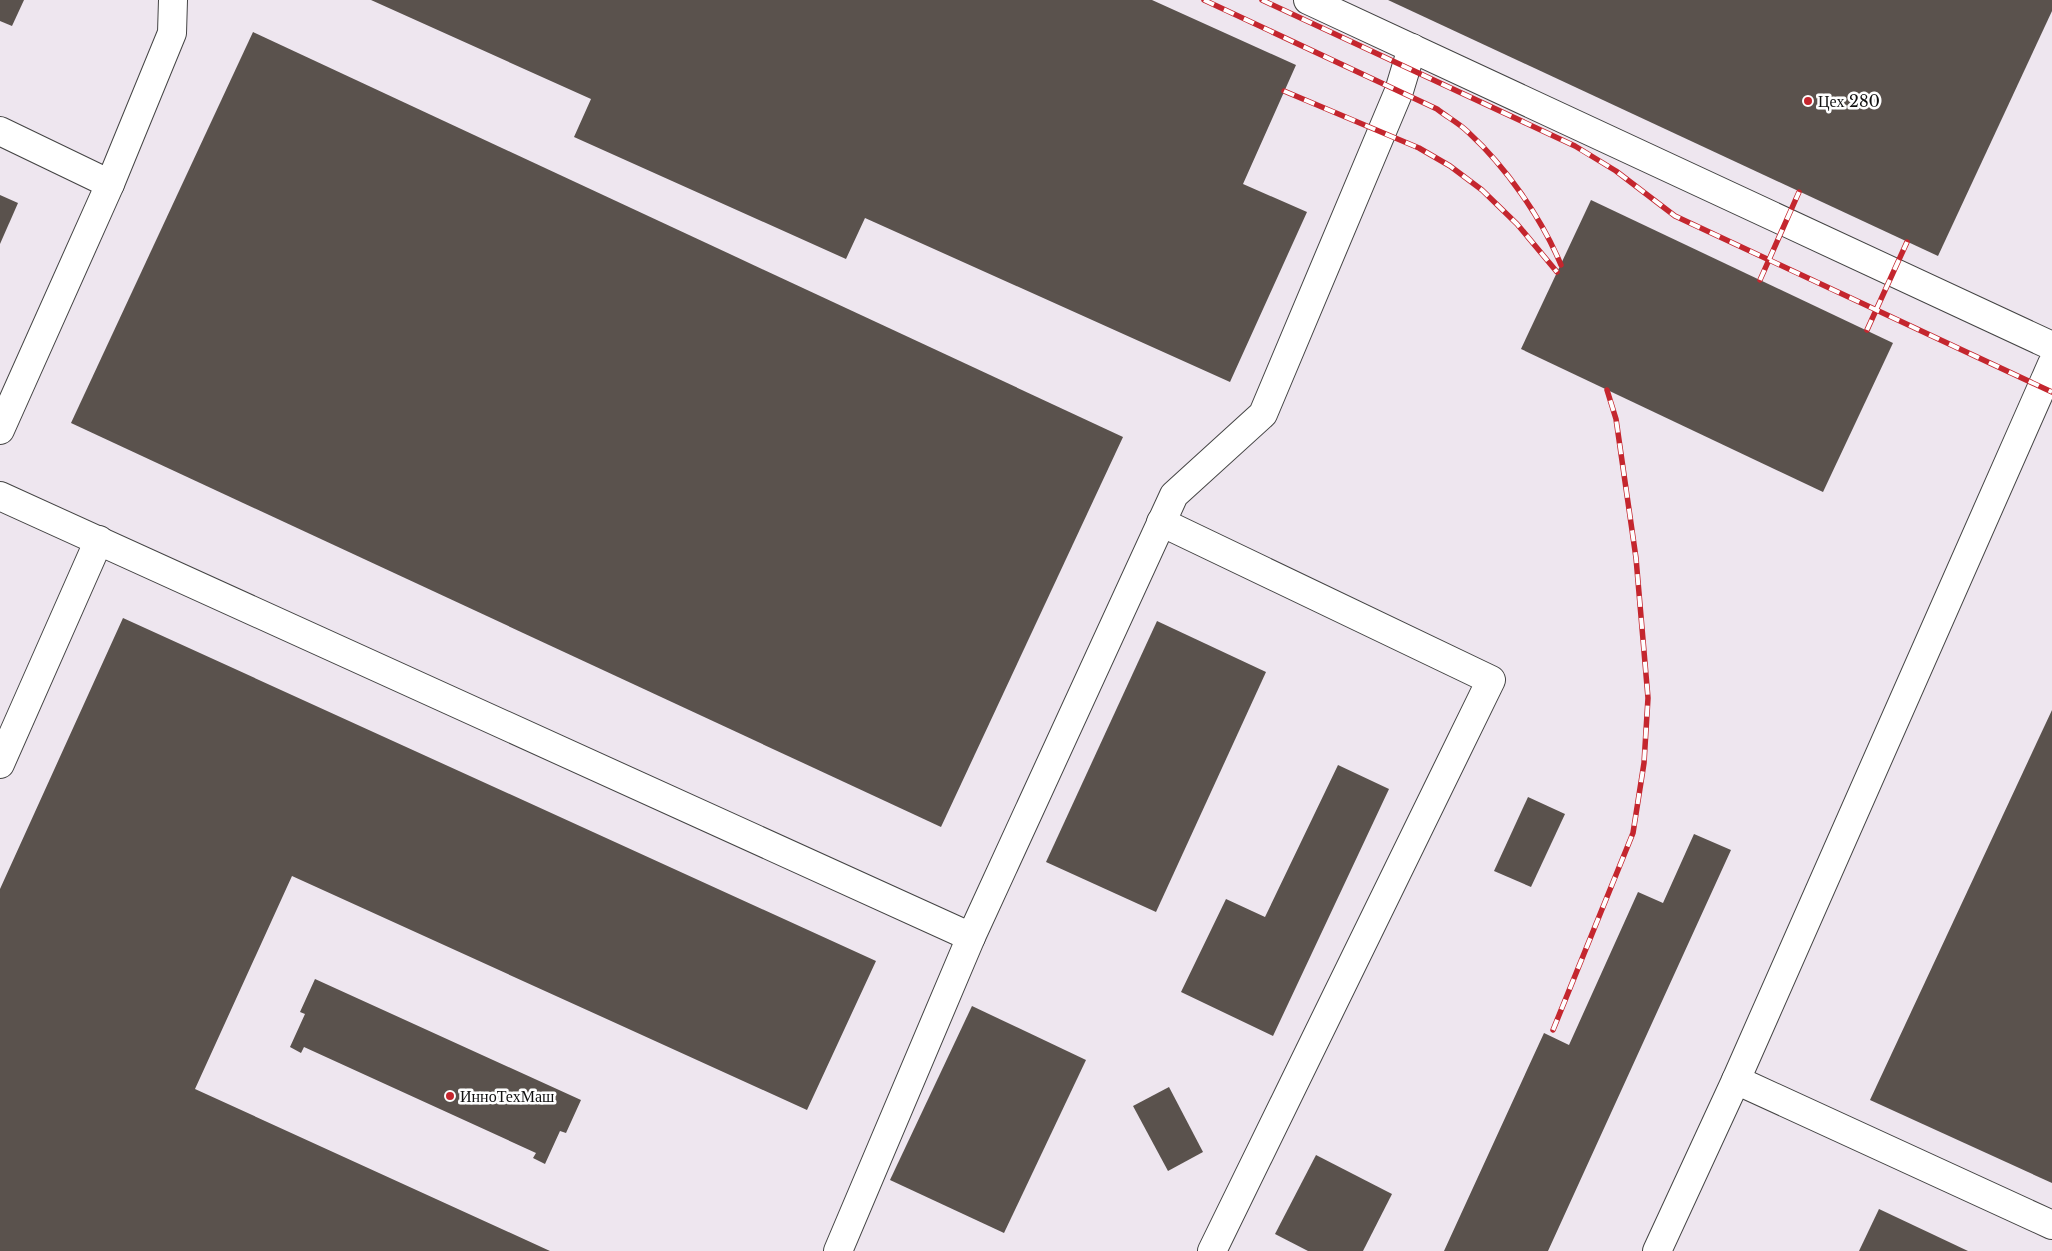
<svg xmlns="http://www.w3.org/2000/svg" width="2052" height="1251" font-family="'Libre Baskerville',serif">
<rect width="100%" height="100%" fill="#fffdf5"/>
<rect fill="#eee6ef" x="0" y="0" width="2052" height="1251"/>
<g fill="#5a524d">
<path d="M 0,0 L 24,0 L 12,26 L 0,21 Z"/>
<path d="M 371,0 L 1152,0 L 1296,65 L 1243,184 L 1307,212 L 1230,382 L 865,218 L 846,259 L 574,137 L 591,99 Z"/>
<path d="M 1388,0 L 2052,0 L 2052,11 L 1938,256 Z"/>
<path d="M 253,32 L 1123,437 L 941,827 L 71,423 Z"/>
<path d="M 0,195 L 18,203 L 0,244 Z"/>
<path d="M 1591,200 L 1893,343 L 1823,492 L 1521,349 Z"/>
<path d="M 123,618 L 876,961 L 807,1110 L 292,876 L 195,1089 L 550,1251 L 0,1251 L 0,889 Z"/>
<path d="M 1157,621 L 1266,672 L 1156,912 L 1046,862 Z"/>
<path d="M 2052,710 L 2052,1183 L 1870,1100 Z"/>
<path d="M 1338,765 L 1389,789 L 1273,1036 L 1181,992 L 1226,899 L 1265,917 Z"/>
<path d="M 1528,797 L 1565,814 L 1531,887 L 1494,871 Z"/>
<path d="M 1694,834 L 1731,850 L 1548,1251 L 1444,1251 L 1544,1033 L 1569,1045 L 1638,892 L 1663,903 Z"/>
<path d="M 315,979 L 581,1100 L 566,1133 L 560,1131 L 545,1164 L 533,1158 L 536,1153 L 304,1047 L 301,1053 L 290,1047 L 305,1014 L 300,1012 Z"/>
<path d="M 972,1006 L 1086,1060 L 1004,1233 L 890,1180 Z"/>
<path d="M 1169,1087 L 1203,1152 L 1168,1171 L 1133,1106 Z"/>
<path d="M 1316,1155 L 1392,1194 L 1363,1251 L 1308,1251 L 1275,1234 Z"/>
<path d="M 1879,1209 L 1968,1251 L 1859,1251 Z"/>
</g>
<g fill="none" stroke-linecap="round" stroke-linejoin="round">
<defs>
<g id="minor">
<path d="M 1308,0 L 2052,346"/>
<path d="M 0,131 L 110,184"/>
<path d="M 0,430 L 110,184 L 172,33 L 173,0"/>
<path d="M 0,496 L 971,937"/>
<path d="M 1161,522 L 1491,680 L 1212,1251"/>
<path d="M 0,764 L 99,540"/>
<path d="M 1736,1080 L 2052,1225"/>
<path d="M 838,1251 L 971,937 L 1174,495 L 1263,414 L 1399,91 L 1412,48"/>
<path d="M 1657,1251 L 1736,1080 L 2052,364"/>
</g>
</defs>
<use href="#minor" stroke="#444" stroke-width="30"/>
<use href="#minor" stroke="#fff" stroke-width="28"/>
<defs>
<g id="rail">
<path d="M 1204,0 L 1437,109 C 1447,117 1459,123 1468,132 C 1506,167 1541,217 1561,265"/>
<path d="M 1262,0 L 1575,146 L 1616,171 L 1675,216 L 2052,392"/>
<path d="M 1284,91 L 1419,148 L 1450,166 L 1482,190 L 1517,224 L 1557,272"/>
<path d="M 1760,280 L 1799,192"/>
<path d="M 1867,330 L 1907,242"/>
<path d="M 1553,1030 L 1633,833 L 1644,763 L 1648,698 L 1636,558 L 1616,419 L 1607,390"/>
</g>
</defs>
<use href="#rail" stroke="#c4262e" stroke-width="5.5"/>
<use href="#rail" stroke="#fff" stroke-width="4" stroke-dasharray="11" stroke-linecap="butt"/>
</g>
<g fill="#c4262e" stroke="#fff" stroke-width="2">
<circle cx="1808" cy="101" r="5"/>
<circle cx="450" cy="1096" r="5"/>
</g>
<g text-anchor="middle" dominant-baseline="central" stroke-width="5" stroke-linejoin="round" paint-order="stroke">
<g font-size="16" fill="#111" stroke="#fff" text-anchor="start">
<text x="1818" y="101">Цех 280</text>
<text x="460" y="1096">ИнноТехМаш</text>
</g>
</g>
</svg>
